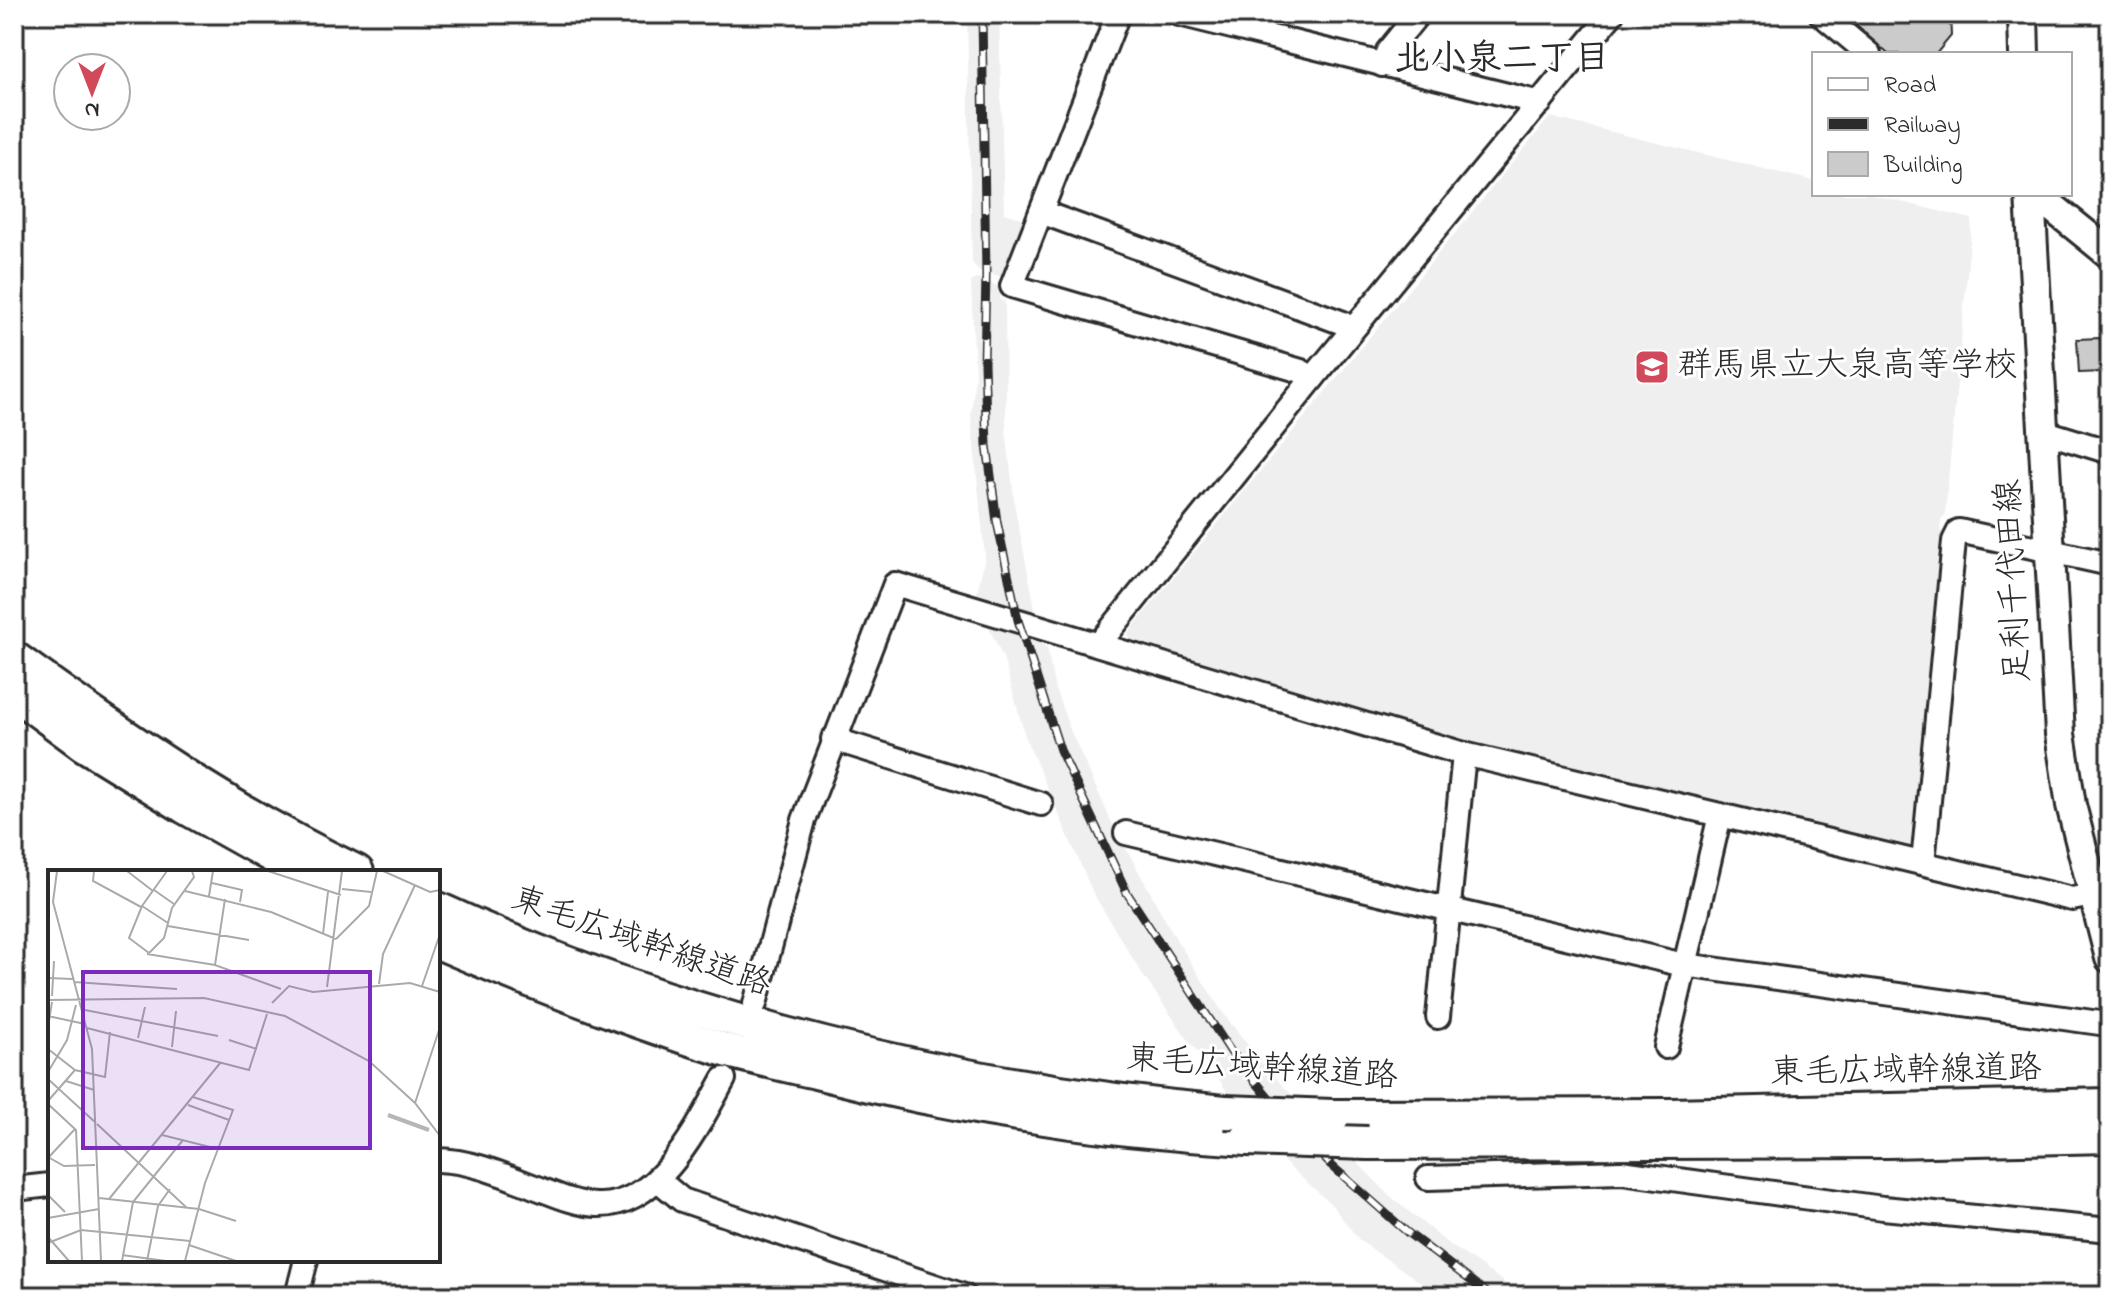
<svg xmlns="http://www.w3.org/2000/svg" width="2124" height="1310" font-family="'Indie Flower','Klee One',sans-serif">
<rect width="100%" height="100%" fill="#fff"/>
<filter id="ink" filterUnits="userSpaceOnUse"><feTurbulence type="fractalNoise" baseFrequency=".0125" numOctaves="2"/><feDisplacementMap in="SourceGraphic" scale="16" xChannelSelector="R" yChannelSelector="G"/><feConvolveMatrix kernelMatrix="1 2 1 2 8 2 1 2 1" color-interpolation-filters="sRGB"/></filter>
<g filter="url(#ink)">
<g fill="#efefef">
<path d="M 967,14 L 999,14 L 1004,213 L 1029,220 L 1007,275 L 999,276 L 980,271 L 972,263 Z"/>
<path d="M 1550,117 L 1814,181 L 1814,194 L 1868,194 L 1972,219 L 1945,515 L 1941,519 L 1940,530 L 1944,536 L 1916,844 L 1908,848 L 1454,741 L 1131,643 L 1128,633 Z"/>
<path d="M 978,278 L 1001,287 L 1000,300 L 1005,302 L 1006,429 L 1015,508 L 1036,613 L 1026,614 L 976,597 L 985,557 L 971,415 L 975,375 L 971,282 Z"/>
<path d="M 985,620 L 1043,643 L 1047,648 L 1054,686 L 1071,732 L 1113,825 L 1176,939 L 1223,1013 L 1264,1066 L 1389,1195 L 1446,1242 L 1524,1296 L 1441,1296 L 1360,1241 L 1331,1204 L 1253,1134 L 1216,1074 L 1192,1045 L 1142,974 L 1093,893 L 1026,739 L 1003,657 Z"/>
</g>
<g fill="#cbcbcb" stroke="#2b2b2b" stroke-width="2">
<path d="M 1857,14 L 1950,14 L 1951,36 L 1936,54 L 1888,54 L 1857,26 Z"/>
<path d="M 2100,338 L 2102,372 L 2079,373 L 2077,339 Z"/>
</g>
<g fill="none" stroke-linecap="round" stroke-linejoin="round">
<defs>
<g id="minor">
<path d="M 1118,14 L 1012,286 L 1301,371 L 1313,378"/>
<path d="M 1179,14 L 1540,103"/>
<path d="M 1821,14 L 1869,54"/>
<path d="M 1382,65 L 1388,51 L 1418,14"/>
<path d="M 1041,212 L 1343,323"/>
<path d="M 2042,431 L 2110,452"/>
<path d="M 1099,644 L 1313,378 L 1612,14"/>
<path d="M 833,739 L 1041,804"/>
<path d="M 1126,833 L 1684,965 L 2107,1024"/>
<path d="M 1923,863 L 1954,541 L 1959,531 L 2110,564"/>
<path d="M 755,1004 L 804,820 L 895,584 L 1464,754 L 2072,899 L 2092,895"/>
<path d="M 1438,1017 L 1464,754"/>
<path d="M 1666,1047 L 1720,815"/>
<path d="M 438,1160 C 471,1161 501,1174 532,1186 C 552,1193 574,1204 596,1205 C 659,1208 698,1126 724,1079"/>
<path d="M 1428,1178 L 1621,1172 L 1883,1208 L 2110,1230"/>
<path d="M 657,1179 L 682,1200 L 964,1296"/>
<path d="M 14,1189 L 50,1185"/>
<path d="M 297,1296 L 306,1260"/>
</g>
<g id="major">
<path d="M 2023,14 L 2024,54"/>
<path d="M 2030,194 L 2060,734 L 2071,805 L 2110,958"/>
<path d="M 2036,194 L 2110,254"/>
</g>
<g id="highway">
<path d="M 14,658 C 123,737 235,814 357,872"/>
<path d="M 14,693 L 83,744 L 185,807 L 301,872"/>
<path d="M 438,909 C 685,1022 956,1088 1225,1112"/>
<path d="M 438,942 C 531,982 625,1019 722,1049 C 753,1058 785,1065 816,1072 C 957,1108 1102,1131 1247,1139"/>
<path d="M 1333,1116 L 1670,1115 L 2110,1105"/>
<path d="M 1368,1143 L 1887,1141 L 2110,1136"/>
</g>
</defs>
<use href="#minor" stroke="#2b2b2b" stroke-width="28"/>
<use href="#major" stroke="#2b2b2b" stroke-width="34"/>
<use href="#highway" stroke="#2b2b2b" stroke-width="38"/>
<use href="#minor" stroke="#fff" stroke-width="22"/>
<use href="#major" stroke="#fff" stroke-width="28"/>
<use href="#highway" stroke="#fff" stroke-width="32"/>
<defs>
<path id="rail" d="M 982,14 L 986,276 L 984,364 L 987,445 L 997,522 L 1018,620 L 1060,750 L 1127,893 L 1231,1052 L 1295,1129 L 1331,1165 L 1408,1233 L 1491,1296"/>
</defs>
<use href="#rail" stroke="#2b2b2b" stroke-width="9"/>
<use href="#rail" stroke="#fff" stroke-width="6" stroke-dasharray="18" stroke-linecap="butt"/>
<defs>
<g id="highway-bridge">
<path d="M 1225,1112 L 1333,1116"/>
<path d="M 1247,1139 L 1368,1143"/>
</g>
</defs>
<use href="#highway-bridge" stroke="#2b2b2b" stroke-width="38" stroke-linecap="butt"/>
<use href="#highway-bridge" stroke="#fff" stroke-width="32"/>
</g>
</g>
<defs>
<symbol id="school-square" viewBox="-11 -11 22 22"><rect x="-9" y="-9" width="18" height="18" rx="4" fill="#d1495b" stroke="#fff"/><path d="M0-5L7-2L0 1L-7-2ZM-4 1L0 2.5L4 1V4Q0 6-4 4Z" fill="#fff"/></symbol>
</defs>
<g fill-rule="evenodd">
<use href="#school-square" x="1632" y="347" width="40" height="40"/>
</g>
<g text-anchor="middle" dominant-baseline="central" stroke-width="6" stroke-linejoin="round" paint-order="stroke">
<g font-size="34" fill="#2b2b2b" stroke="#fff" text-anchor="start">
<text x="1678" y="367">群馬県立大泉高等学校</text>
</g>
<g font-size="34" fill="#2b2b2b" stroke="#fff">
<text transform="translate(2015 581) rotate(-93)">足利千代田線</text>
<text transform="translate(641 943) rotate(19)">東毛広域幹線道路</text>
<text transform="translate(1262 1069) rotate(4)">東毛広域幹線道路</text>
<text transform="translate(1906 1072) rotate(-1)">東毛広域幹線道路</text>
</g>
<g font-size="36" font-weight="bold" fill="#2b2b2b" stroke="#fff">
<text x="1502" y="60">北小泉二丁目</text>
</g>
</g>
<g transform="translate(48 870)">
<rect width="392" height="392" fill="#fff"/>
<path fill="none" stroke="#b6b6b6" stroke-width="4" d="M 340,245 L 381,260"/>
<path fill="none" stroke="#aaa" stroke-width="2" d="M 9,1 L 5,32 L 44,179 L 53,391M 46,1 L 45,11 L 93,37M 79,1 L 105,21M 220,1 L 293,25M 335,1 L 382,22 L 392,20M 164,13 L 194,20 L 192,32M 294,19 L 323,22M 106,20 L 126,34M 137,21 L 223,42 L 288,69M 161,26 L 165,1M 94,36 L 120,53M 120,56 L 201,70M 275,64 L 280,22M 288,69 L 321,36 L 329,1M 101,83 L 81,68 L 94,36 L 119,1M 101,83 L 116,68 L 124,38 L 146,7 L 144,1M 99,84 L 167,95 L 233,119M 167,95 L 177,29M 0,108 L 25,109M 26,112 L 129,119M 331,114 L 335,84 L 367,15M 374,116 L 392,64M 279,117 L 294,1M 4,126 L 6,91M 0,130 L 156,128 L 237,146 L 321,191 L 367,233 L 392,266M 224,133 L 241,116 L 265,122 L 362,113 L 392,122M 37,140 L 170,166M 0,146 L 37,154M 0,158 L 4,132M 39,158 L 201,200 L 219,144M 90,168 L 97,137M 181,170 L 209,179M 124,177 L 128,141M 0,179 L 27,200 L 57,207 L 62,162M 0,202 L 19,170 L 28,135M 0,209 L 48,253M 18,211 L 46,220M 0,231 L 27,200M 367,233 L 392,157M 0,234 L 28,260 L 34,391M 140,235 L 181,250M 49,254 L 139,338M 114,265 L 170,279M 0,287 L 16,296 L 47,295M 0,288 L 27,259M 0,325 L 17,342M 51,328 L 151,339 L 188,351M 61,329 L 173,192M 0,348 L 51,339M 0,367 L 21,391M 0,373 L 33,360 L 142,371M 141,375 L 188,391M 74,385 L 118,391M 74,391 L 85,332 L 135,270M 99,391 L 110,336 L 122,319M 137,391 L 157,313 L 185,240 L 145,227"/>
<path fill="#7b2cbf" fill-opacity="0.15" stroke="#7b2cbf" stroke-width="4" d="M 35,102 L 322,102 L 322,278 L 35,278 Z"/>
<rect width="392" height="392" fill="none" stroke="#2b2b2b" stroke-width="4"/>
</g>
<rect width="2124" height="1310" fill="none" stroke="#fff" stroke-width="48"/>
<rect x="24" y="24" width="2076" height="1262" fill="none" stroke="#2b2b2b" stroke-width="3" filter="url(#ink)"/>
<rect x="1812" y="52" width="260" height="144" fill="#ffffff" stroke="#aaaaaa" stroke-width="2"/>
<rect x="1828" y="78" width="40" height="12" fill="#ffffff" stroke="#aaaaaa" stroke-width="2"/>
<text x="1884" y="92" font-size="24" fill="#2b2b2b">Road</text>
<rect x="1828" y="118" width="40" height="12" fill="#2b2b2b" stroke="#aaaaaa" stroke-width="2"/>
<text x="1884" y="132" font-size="24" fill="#2b2b2b">Railway</text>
<rect x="1828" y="152" width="40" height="24" fill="#cbcbcb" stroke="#aaaaaa" stroke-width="2"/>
<text x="1884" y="172" font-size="24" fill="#2b2b2b">Building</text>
<g transform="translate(92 92) rotate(180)"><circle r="38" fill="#ffffff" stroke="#aaaaaa" stroke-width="2"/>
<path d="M0-6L14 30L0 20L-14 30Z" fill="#d1495b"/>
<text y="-12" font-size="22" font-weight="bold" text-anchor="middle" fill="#2b2b2b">N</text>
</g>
</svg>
